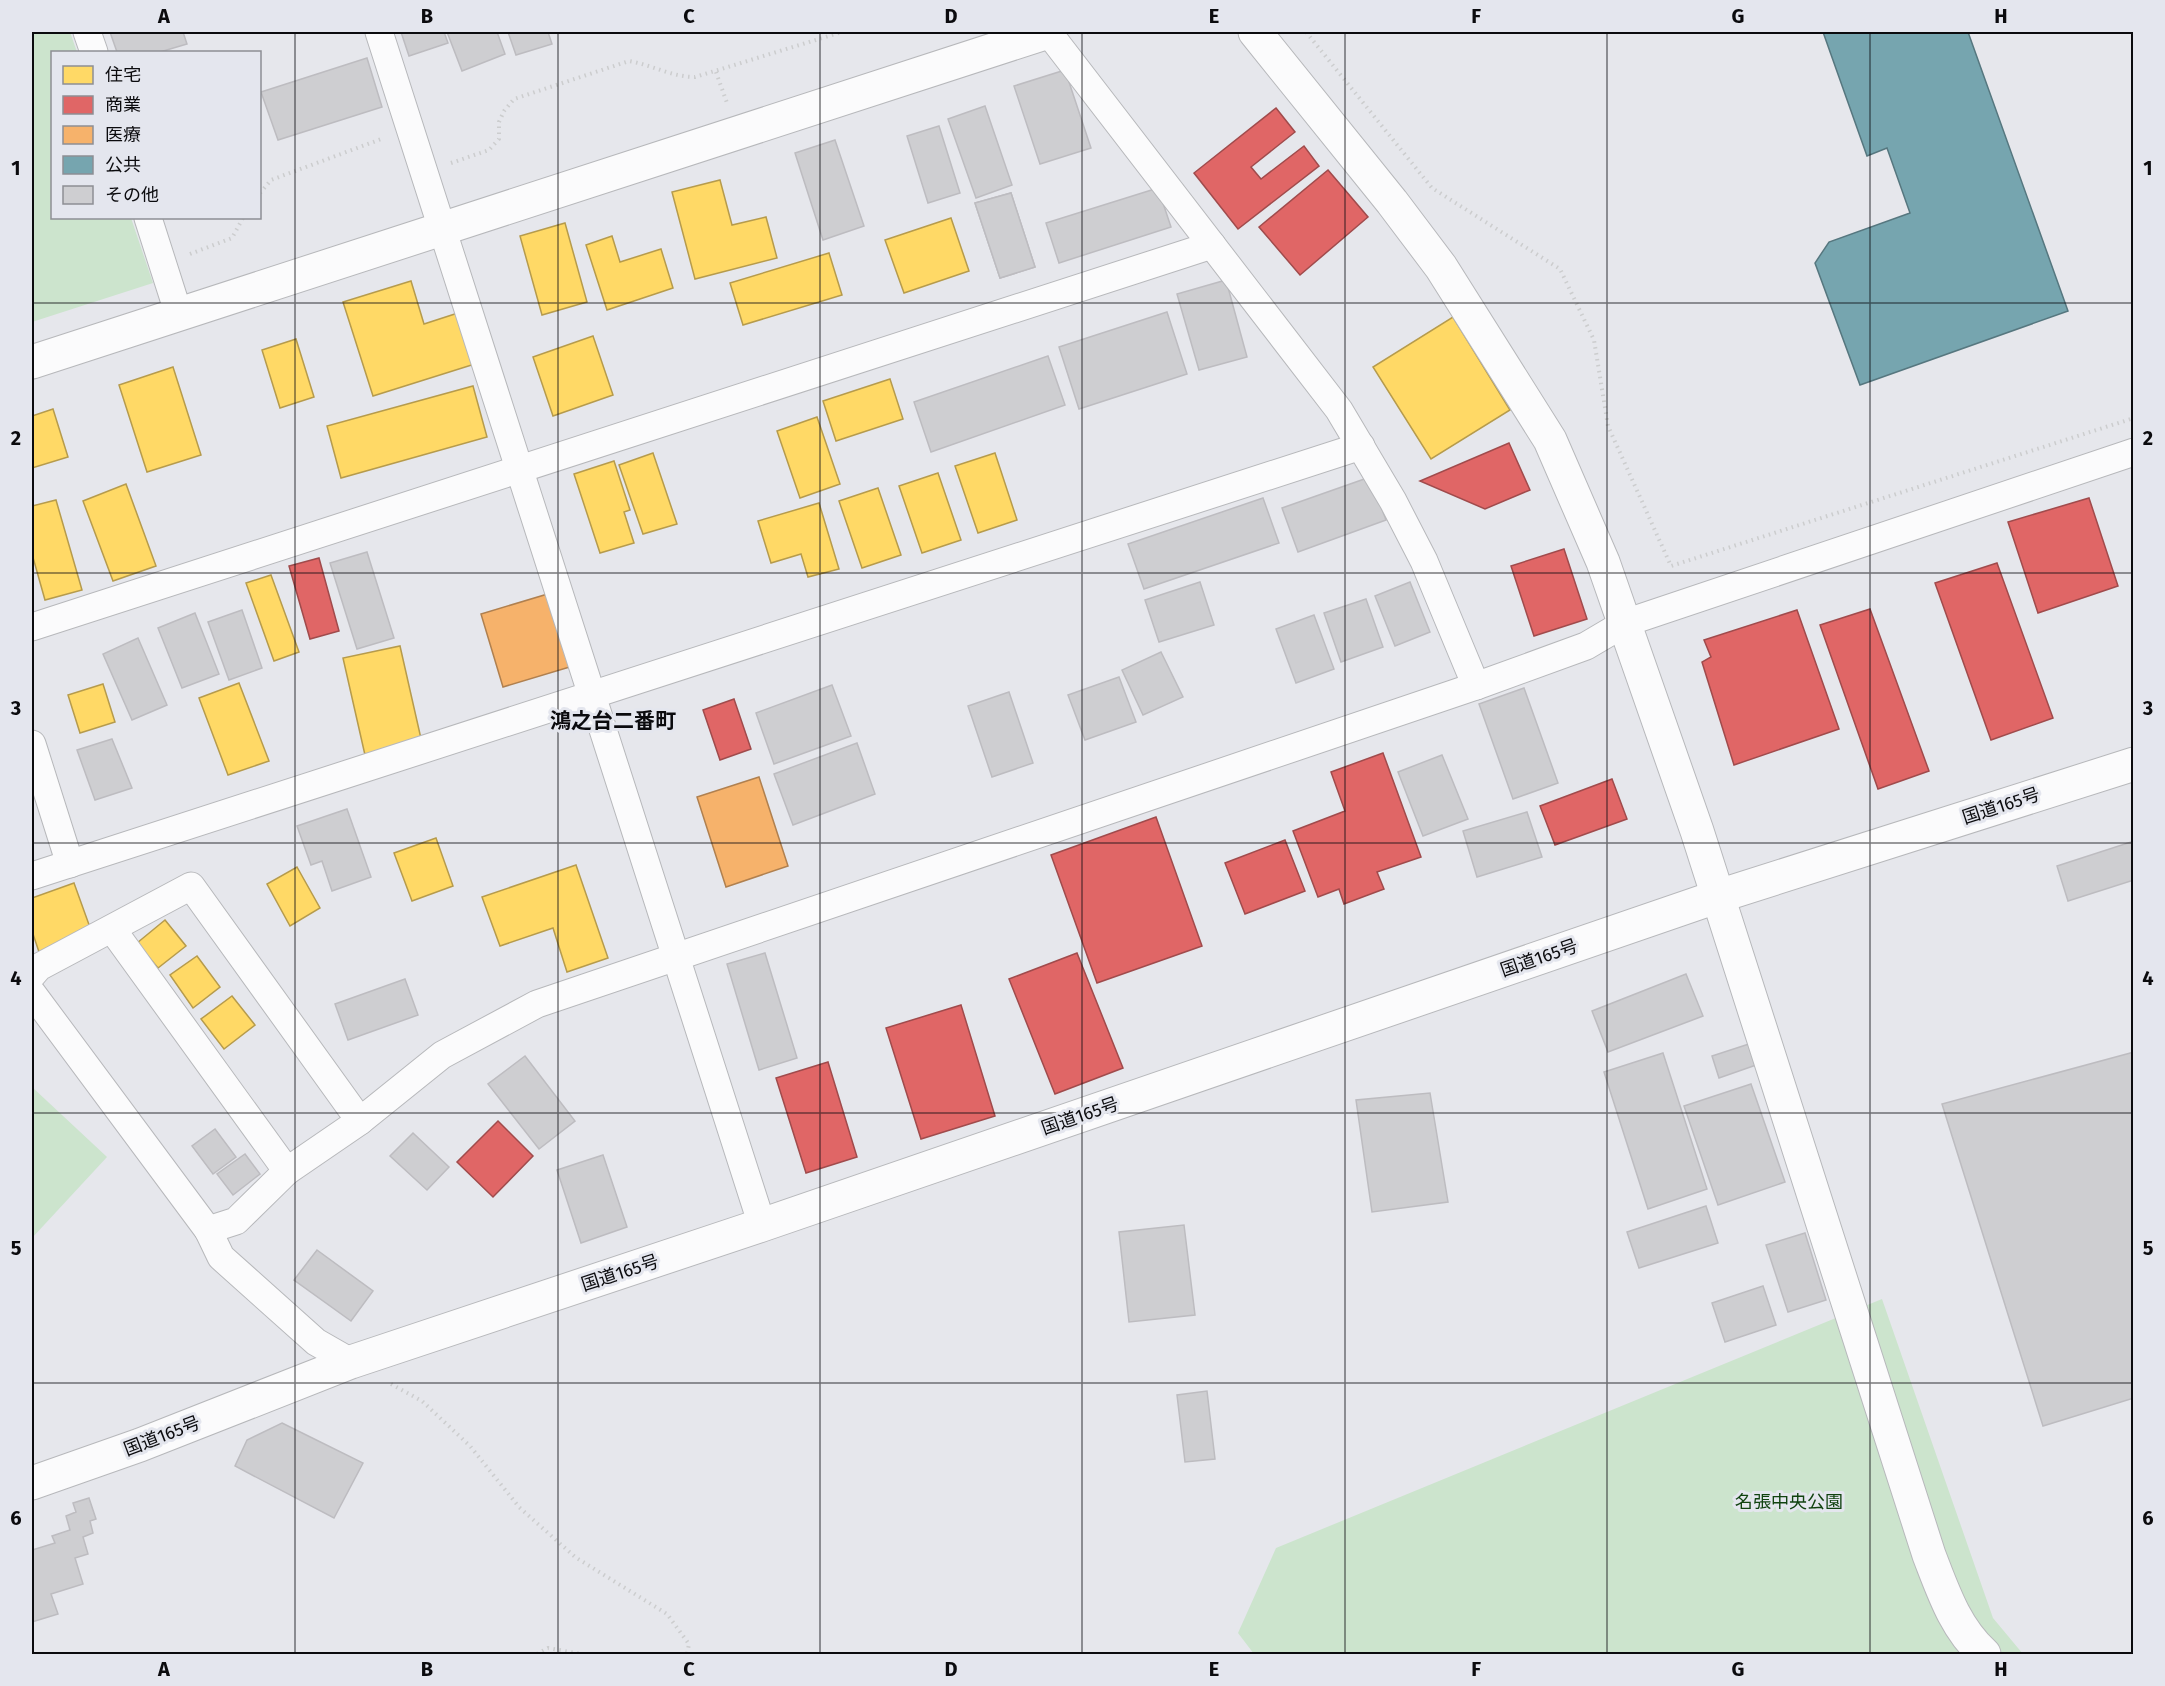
<svg xmlns="http://www.w3.org/2000/svg" width="2165" height="1686" font-family="'Fira Sans','Noto Sans JP',sans-serif">
<rect width="100%" height="100%" fill="#e6e7ec"/>
<g fill="#cce4cd">
<path d="M 32,32 L 70,32 L 77,52 L 52,52 L 52,218 L 131,218 L 153,283 L 32,322 Z"/>
<path d="M 32,1087 L 107,1157 L 32,1238 Z"/>
<path d="M 1882,1299 L 1993,1618 L 2023,1654 L 1254,1654 L 1238,1633 L 1276,1548 Z"/>
</g>
<g fill="#ffd966" stroke="#b69b4c" stroke-width="1.5">
<path d="M 720,180 L 732,225 L 766,217 L 777,258 L 695,279 L 672,192 Z"/>
<path d="M 951,218 L 969,271 L 904,293 L 885,240 Z"/>
<path d="M 565,223 L 587,302 L 542,315 L 520,236 Z"/>
<path d="M 612,236 L 620,262 L 661,249 L 673,288 L 607,310 L 586,245 Z"/>
<path d="M 829,253 L 842,295 L 743,325 L 730,283 Z"/>
<path d="M 411,281 L 424,324 L 461,312 L 478,363 L 373,396 L 343,302 Z"/>
<path d="M 1453,317 L 1510,410 L 1431,459 L 1373,367 Z"/>
<path d="M 593,336 L 613,395 L 553,416 L 533,357 Z"/>
<path d="M 296,339 L 314,397 L 280,408 L 262,350 Z"/>
<path d="M 173,367 L 201,455 L 147,472 L 119,385 Z"/>
<path d="M 890,379 L 903,419 L 836,441 L 823,401 Z"/>
<path d="M 473,386 L 487,437 L 341,478 L 327,426 Z"/>
<path d="M 53,409 L 68,457 L 32,468 L 32,416 Z"/>
<path d="M 817,417 L 840,484 L 800,498 L 777,431 Z"/>
<path d="M 653,453 L 677,524 L 643,534 L 619,465 Z"/>
<path d="M 995,453 L 1017,520 L 978,533 L 955,466 Z"/>
<path d="M 614,461 L 630,510 L 624,512 L 634,543 L 600,553 L 574,474 Z"/>
<path d="M 938,473 L 961,540 L 922,553 L 899,486 Z"/>
<path d="M 126,484 L 156,566 L 113,581 L 83,501 Z"/>
<path d="M 878,488 L 901,555 L 862,568 L 839,501 Z"/>
<path d="M 56,500 L 82,590 L 45,600 L 32,554 L 32,506 Z"/>
<path d="M 819,503 L 839,569 L 808,577 L 801,554 L 771,563 L 758,521 Z"/>
<path d="M 271,575 L 299,652 L 274,661 L 246,583 Z"/>
<path d="M 400,646 L 422,743 L 365,755 L 343,658 Z"/>
<path d="M 239,683 L 269,761 L 228,775 L 199,698 Z"/>
<path d="M 103,684 L 115,722 L 80,733 L 68,695 Z"/>
<path d="M 436,838 L 453,886 L 412,901 L 394,853 Z"/>
<path d="M 576,865 L 608,958 L 567,972 L 553,928 L 500,946 L 482,897 Z"/>
<path d="M 297,867 L 320,908 L 290,926 L 267,884 Z"/>
<path d="M 74,883 L 92,933 L 39,952 L 32,931 L 32,898 Z"/>
<path d="M 165,920 L 186,946 L 158,968 L 137,943 Z"/>
<path d="M 197,956 L 220,987 L 193,1008 L 170,975 Z"/>
<path d="M 232,996 L 255,1025 L 224,1049 L 201,1019 Z"/>
</g>
<g fill="#e06666" stroke="#a04b4c" stroke-width="1.5">
<path d="M 1276,108 L 1295,132 L 1251,167 L 1261,179 L 1304,146 L 1319,166 L 1238,229 L 1194,173 Z"/>
<path d="M 1328,170 L 1368,217 L 1300,275 L 1259,227 Z"/>
<path d="M 1509,443 L 1530,490 L 1485,509 L 1420,481 Z"/>
<path d="M 2089,498 L 2118,586 L 2038,613 L 2008,522 Z"/>
<path d="M 1564,549 L 1587,619 L 1534,636 L 1511,566 Z"/>
<path d="M 319,558 L 339,631 L 310,639 L 289,566 Z"/>
<path d="M 1997,563 L 2053,718 L 1991,740 L 1935,583 Z"/>
<path d="M 1870,609 L 1929,771 L 1878,789 L 1820,625 Z"/>
<path d="M 1797,610 L 1839,729 L 1734,765 L 1702,662 L 1711,657 L 1704,640 Z"/>
<path d="M 734,699 L 751,749 L 720,760 L 703,710 Z"/>
<path d="M 1383,753 L 1421,857 L 1377,872 L 1384,889 L 1344,904 L 1339,889 L 1318,897 L 1293,831 L 1345,811 L 1331,772 Z"/>
<path d="M 1612,779 L 1627,819 L 1555,845 L 1540,806 Z"/>
<path d="M 1156,817 L 1202,946 L 1097,983 L 1051,855 Z"/>
<path d="M 1285,840 L 1305,891 L 1245,914 L 1225,863 Z"/>
<path d="M 1077,953 L 1123,1068 L 1055,1094 L 1009,979 Z"/>
<path d="M 961,1005 L 995,1116 L 921,1139 L 886,1028 Z"/>
<path d="M 828,1062 L 857,1157 L 806,1173 L 776,1078 Z"/>
<path d="M 498,1121 L 533,1156 L 493,1197 L 457,1162 Z"/>
</g>
<g fill="#f6b26b" stroke="#b0804f" stroke-width="1.5">
<path d="M 551,593 L 573,666 L 503,687 L 481,614 Z"/>
<path d="M 759,777 L 788,866 L 726,887 L 697,797 Z"/>
</g>
<path fill="#76a5af" stroke="#56777f" stroke-width="1.5" d="M 1823,32 L 1968,32 L 2068,311 L 1860,385 L 1815,263 L 1829,242 L 1910,213 L 1887,148 L 1867,156 Z"/>
<g fill="#ceced1" stroke="#bdbcc0" stroke-width="1.5">
<path d="M 110,32 L 183,32 L 187,44 L 160,52 L 117,52 Z"/>
<path d="M 401,32 L 444,32 L 448,43 L 409,56 Z"/>
<path d="M 447,32 L 497,32 L 505,54 L 462,71 Z"/>
<path d="M 508,32 L 548,32 L 552,44 L 516,55 Z"/>
<path d="M 367,58 L 382,107 L 278,140 L 261,92 Z"/>
<path d="M 1065,70 L 1091,148 L 1040,164 L 1014,86 Z"/>
<path d="M 985,106 L 1012,185 L 976,198 L 948,119 Z"/>
<path d="M 939,126 L 960,193 L 928,203 L 907,136 Z"/>
<path d="M 835,140 L 864,226 L 823,240 L 795,153 Z"/>
<path d="M 1158,188 L 1171,227 L 1059,263 L 1046,223 Z"/>
<path d="M 1011,193 L 1035,267 L 1000,278 L 975,203 Z"/>
<path d="M 1011,193 L 1035,267 L 1000,278 L 975,203 Z"/>
<path d="M 1226,280 L 1247,357 L 1199,370 L 1177,294 Z"/>
<path d="M 1167,312 L 1187,374 L 1079,409 L 1059,347 Z"/>
<path d="M 1048,356 L 1065,405 L 931,452 L 914,402 Z"/>
<path d="M 1370,477 L 1386,520 L 1298,552 L 1282,508 Z"/>
<path d="M 1263,498 L 1279,543 L 1144,589 L 1128,544 Z"/>
<path d="M 367,552 L 394,638 L 357,649 L 330,563 Z"/>
<path d="M 1200,582 L 1214,625 L 1159,642 L 1145,600 Z"/>
<path d="M 1410,582 L 1430,632 L 1395,646 L 1375,596 Z"/>
<path d="M 1366,599 L 1383,647 L 1341,662 L 1324,613 Z"/>
<path d="M 242,610 L 262,668 L 229,680 L 208,622 Z"/>
<path d="M 195,613 L 219,674 L 182,688 L 158,628 Z"/>
<path d="M 1314,615 L 1334,669 L 1296,683 L 1276,629 Z"/>
<path d="M 138,638 L 167,705 L 132,720 L 103,654 Z"/>
<path d="M 1161,652 L 1183,697 L 1143,715 L 1122,670 Z"/>
<path d="M 1119,677 L 1136,722 L 1085,740 L 1068,695 Z"/>
<path d="M 832,685 L 851,736 L 774,764 L 756,713 Z"/>
<path d="M 1524,688 L 1558,783 L 1513,799 L 1479,704 Z"/>
<path d="M 1009,692 L 1033,763 L 992,777 L 968,706 Z"/>
<path d="M 112,739 L 132,788 L 95,800 L 77,750 Z"/>
<path d="M 857,743 L 875,794 L 793,825 L 774,774 Z"/>
<path d="M 1442,755 L 1468,819 L 1423,836 L 1398,772 Z"/>
<path d="M 347,809 L 371,877 L 332,891 L 322,861 L 311,865 L 297,826 Z"/>
<path d="M 1527,812 L 1542,857 L 1477,877 L 1463,831 Z"/>
<path d="M 2134,841 L 2134,880 L 2068,901 L 2057,866 Z"/>
<path d="M 765,953 L 797,1058 L 759,1070 L 727,964 Z"/>
<path d="M 1686,974 L 1703,1016 L 1608,1052 L 1592,1011 Z"/>
<path d="M 405,979 L 418,1015 L 348,1040 L 335,1004 Z"/>
<path d="M 1752,1043 L 1759,1064 L 1719,1078 L 1712,1056 Z"/>
<path d="M 2134,1052 L 2134,1398 L 2043,1426 L 1942,1104 Z"/>
<path d="M 1663,1053 L 1707,1189 L 1648,1209 L 1604,1072 Z"/>
<path d="M 525,1056 L 575,1121 L 539,1149 L 488,1084 Z"/>
<path d="M 1751,1084 L 1785,1182 L 1718,1205 L 1684,1106 Z"/>
<path d="M 1430,1093 L 1448,1202 L 1372,1212 L 1356,1100 Z"/>
<path d="M 215,1129 L 236,1157 L 213,1174 L 192,1146 Z"/>
<path d="M 413,1133 L 449,1167 L 427,1190 L 390,1156 Z"/>
<path d="M 245,1154 L 260,1174 L 233,1195 L 217,1174 Z"/>
<path d="M 603,1155 L 627,1227 L 581,1243 L 557,1170 Z"/>
<path d="M 1706,1206 L 1718,1243 L 1639,1268 L 1627,1232 Z"/>
<path d="M 1184,1225 L 1195,1315 L 1129,1322 L 1119,1232 Z"/>
<path d="M 1805,1233 L 1826,1300 L 1788,1312 L 1766,1245 Z"/>
<path d="M 317,1250 L 373,1291 L 351,1321 L 294,1280 Z"/>
<path d="M 1763,1286 L 1776,1325 L 1725,1342 L 1712,1303 Z"/>
<path d="M 1207,1391 L 1215,1459 L 1185,1462 L 1177,1395 Z"/>
<path d="M 282,1423 L 363,1463 L 334,1518 L 235,1466 L 247,1440 Z"/>
<path d="M 89,1498 L 96,1519 L 90,1521 L 93,1533 L 83,1537 L 88,1554 L 75,1558 L 83,1584 L 51,1594 L 58,1614 L 32,1622 L 32,1550 L 55,1543 L 52,1536 L 70,1530 L 66,1516 L 76,1512 L 73,1503 Z"/>
</g>
<g fill="none" stroke-linecap="round" stroke-linejoin="round">
<defs>
<g id="minor">
<path d="M 87,32 L 94,52"/>
<path d="M 379,32 L 762,1225"/>
<path d="M 1048,32 L 1339,410 L 1393,501 L 1424,561 L 1476,686"/>
<path d="M 148,218 L 179,315"/>
<path d="M 32,627 L 1212,245"/>
<path d="M 32,744 L 70,864"/>
<path d="M 32,876 L 1361,446"/>
<path d="M 112,929 L 287,1171"/>
<path d="M 32,975 L 39,967 L 191,886 L 360,1121"/>
<path d="M 32,993 L 208,1230 L 221,1257 L 316,1342 L 351,1362"/>
<path d="M 208,1230 L 236,1221 L 287,1171 L 360,1121 L 442,1055 L 537,1004 L 1476,686 L 1586,646 L 1625,623 L 2134,452"/>
</g>
<g id="tertiary">
<path d="M 1255,32 L 1392,202 L 1441,267 L 1550,440 L 1603,562 L 1697,831 L 1929,1555 C 1943,1591 1955,1628 1984,1654"/>
<path d="M 32,362 L 1048,32"/>
</g>
<path id="trunk" d="M 32,1483 L 140,1445 L 351,1362 L 762,1225 L 1719,896 L 2134,764"/>
</defs>
<use href="#minor" stroke="#b7b8bb" stroke-width="29"/>
<use href="#tertiary" stroke="#b7b8bb" stroke-width="35"/>
<use href="#trunk" stroke="#b7b8bb" stroke-width="35"/>
<g stroke="#cccdce" stroke-width="4" stroke-dasharray="1.5 4.5" stroke-linecap="butt">
<path d="M 1306,32 L 1432,188 L 1560,269 L 1594,340 L 1608,426 L 1671,566 L 2134,418"/>
<path d="M 716,72 L 727,103"/>
<path d="M 451,163 L 489,150 L 499,139 L 499,122 L 504,111 L 514,99 L 629,61 C 652,65 672,77 695,77 L 842,32"/>
<path d="M 260,193 L 271,180 L 384,138"/>
<path d="M 190,254 L 232,238 L 243,218"/>
<path d="M 391,1384 L 422,1401 L 470,1446 L 519,1507 L 575,1557 L 667,1614 L 689,1644 L 687,1654"/>
<path d="M 537,1654 L 548,1648 L 581,1654"/>
</g>
<use href="#minor" stroke="#fbfbfc" stroke-width="27"/>
<use href="#tertiary" stroke="#fbfbfc" stroke-width="33"/>
<use href="#trunk" stroke="#fbfbfc" stroke-width="33"/>
</g>
<path fill="none" stroke="#0b0b0e" stroke-width="1.5" stroke-opacity="0.55" d="M 295,32 L 295,1654M 558,32 L 558,1654M 820,32 L 820,1654M 1082,32 L 1082,1654M 1345,32 L 1345,1654M 1607,32 L 1607,1654M 1870,32 L 1870,1654M 32,303 L 2134,303M 32,573 L 2134,573M 32,843 L 2134,843M 32,1113 L 2134,1113M 32,1383 L 2134,1383"/>
<g text-anchor="middle" dominant-baseline="central" stroke-width="6" stroke-linejoin="round" paint-order="stroke">
<g font-size="18" fill="#0b0b0e" stroke="#e4e6ee">
<text transform="translate(2001 806) rotate(-18)">国道165号</text>
<text transform="translate(1539 958) rotate(-19)">国道165号</text>
<text transform="translate(1080 1116) rotate(-19)">国道165号</text>
<text transform="translate(620 1273) rotate(-18)">国道165号</text>
<text transform="translate(162 1436) rotate(-21)">国道165号</text>
</g>
<g font-size="18" fill="#114310" stroke="#e4e6ee">
<text x="1789" y="1502">名張中央公園</text>
</g>
<g font-size="21" font-weight="bold" fill="#0b0b0e" stroke="#e4e6ee">
<text x="613" y="721">鴻之台二番町</text>
</g>
</g>
<rect width="2165" height="1686" fill="none" stroke="#e4e6ee" stroke-width="66"/>
<rect x="51" y="51" width="210" height="168" fill="#e4e6ee" stroke="#8d8e94" stroke-width="1.5"/>
<rect x="63" y="66" width="30" height="18" fill="#ffd966" stroke="#8d8e94" stroke-width="1.5"/>
<text x="105" y="81" font-size="18" fill="#0b0b0e">住宅</text>
<rect x="63" y="96" width="30" height="18" fill="#e06666" stroke="#8d8e94" stroke-width="1.5"/>
<text x="105" y="111" font-size="18" fill="#0b0b0e">商業</text>
<rect x="63" y="126" width="30" height="18" fill="#f6b26b" stroke="#8d8e94" stroke-width="1.5"/>
<text x="105" y="141" font-size="18" fill="#0b0b0e">医療</text>
<rect x="63" y="156" width="30" height="18" fill="#76a5af" stroke="#8d8e94" stroke-width="1.5"/>
<text x="105" y="171" font-size="18" fill="#0b0b0e">公共</text>
<rect x="63" y="186" width="30" height="18" fill="#ceced1" stroke="#8d8e94" stroke-width="1.5"/>
<text x="105" y="201" font-size="18" fill="#0b0b0e">その他</text>
<rect x="33" y="33" width="2099" height="1620" fill="none" stroke="#0b0b0e" stroke-width="2"/>
<g font-size="20" text-anchor="middle" font-weight="bold" fill="#0b0b0e">
<text x="164" y="23">A</text>
<text x="427" y="23">B</text>
<text x="689" y="23">C</text>
<text x="951" y="23">D</text>
<text x="1214" y="23">E</text>
<text x="1476" y="23">F</text>
<text x="1738" y="23">G</text>
<text x="2001" y="23">H</text>
<text x="16" y="175">1</text>
<text x="2148" y="175">1</text>
<text x="16" y="445">2</text>
<text x="2148" y="445">2</text>
<text x="16" y="715">3</text>
<text x="2148" y="715">3</text>
<text x="16" y="985">4</text>
<text x="2148" y="985">4</text>
<text x="16" y="1255">5</text>
<text x="2148" y="1255">5</text>
<text x="16" y="1525">6</text>
<text x="2148" y="1525">6</text>
<text x="164" y="1676">A</text>
<text x="427" y="1676">B</text>
<text x="689" y="1676">C</text>
<text x="951" y="1676">D</text>
<text x="1214" y="1676">E</text>
<text x="1476" y="1676">F</text>
<text x="1738" y="1676">G</text>
<text x="2001" y="1676">H</text>
</g>
</svg>
